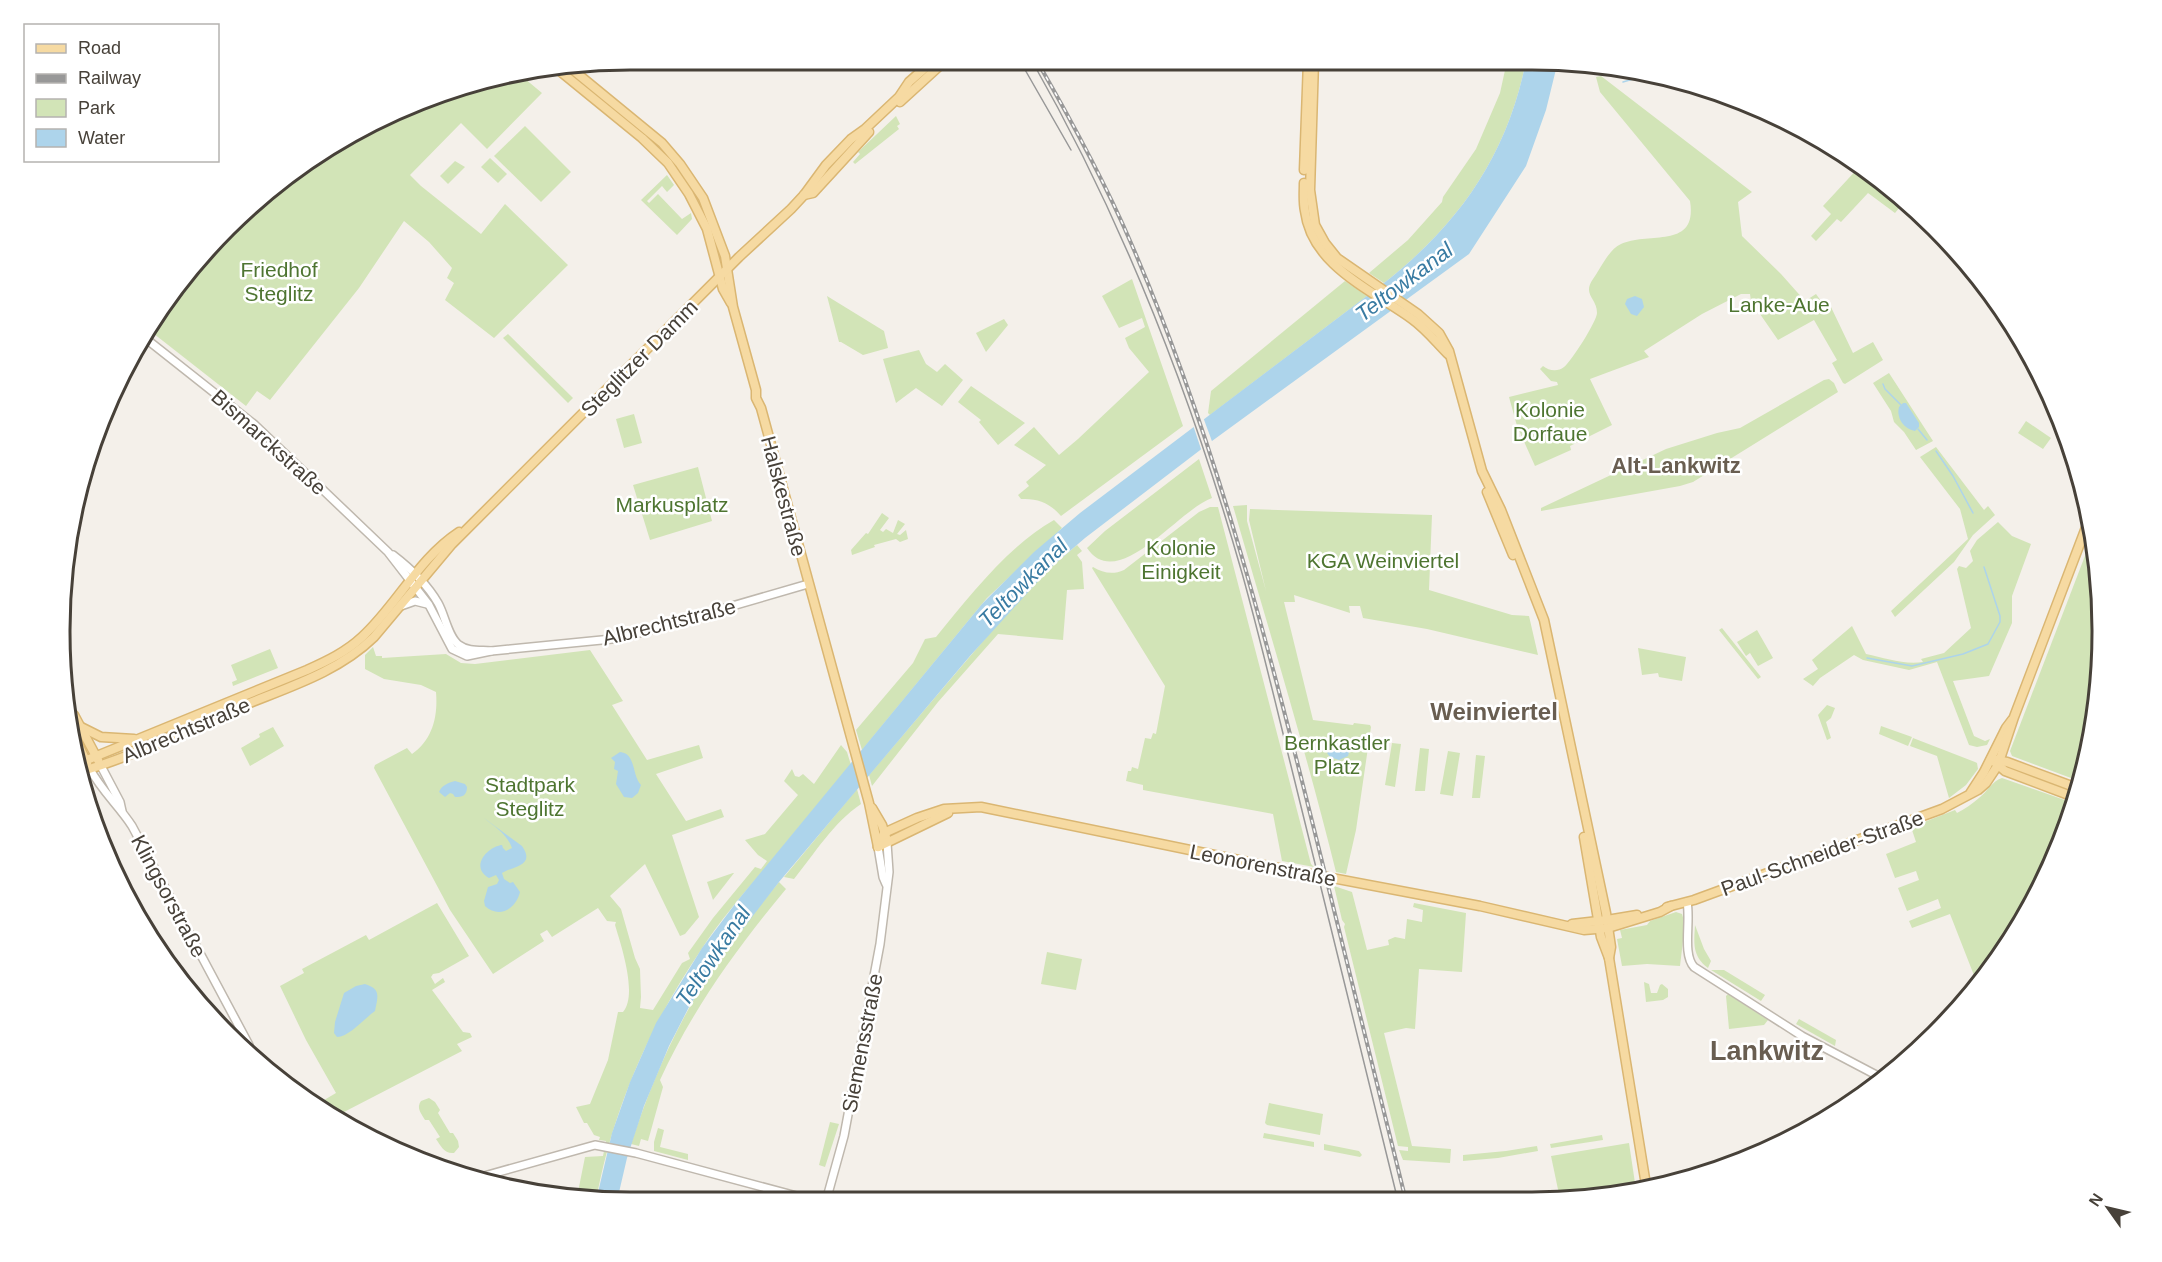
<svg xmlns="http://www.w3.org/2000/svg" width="2162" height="1262" font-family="Arial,sans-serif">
<rect width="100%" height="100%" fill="#f4f0ea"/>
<g fill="#d2e4b7">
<path d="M 1507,61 L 1526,61 C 1507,156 1459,224 1384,283 L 1369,273 L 1408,240 L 1442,202 L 1443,197 L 1476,149 L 1500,93 Z"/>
<path d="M 1601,76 L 1752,192 L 1738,202 L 1742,236 L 1781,274 L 1805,301 L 1816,294 L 1826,308 L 1830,305 L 1853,353 L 1873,342 L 1883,360 L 1845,384 L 1843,383 L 1832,363 L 1837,360 L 1814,320 L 1778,340 L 1751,301 L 1750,294 L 1741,294 L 1702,314 L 1644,351 L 1649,357 L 1590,379 L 1612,425 L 1570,446 L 1571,450 L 1535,466 L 1517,426 L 1509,397 L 1558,385 L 1557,382 L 1551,381 L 1540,369 L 1543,366 C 1549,371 1558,372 1564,367 C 1571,362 1597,321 1597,313 C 1597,298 1582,295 1593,279 C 1601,268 1609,249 1621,244 C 1648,231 1698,250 1690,201 L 1600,92 L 1596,77 Z"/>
<path d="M 524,78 L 542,93 L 487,149 L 461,123 L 410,175 L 421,186 L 481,234 L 505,204 L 568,265 L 494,338 L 445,300 L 454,283 L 447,278 L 452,268 L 429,242 L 404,221 L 359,288 L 270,400 L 257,391 L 246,406 L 149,330 L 156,313 L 284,178 L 448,90 Z"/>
<path d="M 896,116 L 900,124 L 897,126 L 899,129 L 855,164 L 853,162 L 860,154 L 858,152 Z"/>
<path d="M 525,126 L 571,172 L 541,202 L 494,156 Z"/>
<path d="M 490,158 L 507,174 L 498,183 L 481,167 Z"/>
<path d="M 455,161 L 465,167 L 448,184 L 440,176 Z"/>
<path d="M 1860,166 L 1904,202 L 1895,213 L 1868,193 L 1841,222 L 1837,219 L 1816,241 L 1811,236 L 1831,214 L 1823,206 Z"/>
<path d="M 667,175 L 674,185 L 667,192 L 662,186 L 647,201 L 649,203 L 658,194 L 682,219 L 691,213 L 692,219 L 677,235 L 641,200 Z"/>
<path d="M 1132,279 L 1183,426 L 1061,516 C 1050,503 1038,498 1021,499 L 1018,495 L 1029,486 L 1026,482 L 1046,465 L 1014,445 L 1034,427 L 1059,455 L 1078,439 L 1149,372 L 1129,348 L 1125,338 L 1145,327 L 1142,318 L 1119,328 L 1102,296 Z"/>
<path d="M 1345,281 L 1367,296 L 1210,415 L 1208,413 L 1211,391 Z"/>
<path d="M 827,296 L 884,331 L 888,348 L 863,355 L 841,342 L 839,342 Z"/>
<path d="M 1004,319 L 1008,325 L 986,352 L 976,333 Z"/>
<path d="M 508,334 L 573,398 L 568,403 L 503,338 Z"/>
<path d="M 919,350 L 926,364 L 937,372 L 945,364 L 963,380 L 942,406 L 916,388 L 896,403 L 883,359 Z"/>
<path d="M 1889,373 L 1933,441 L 1916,450 L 1904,432 L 1894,422 L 1891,411 L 1873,383 Z"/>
<path d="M 1829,379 L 1834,383 L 1838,392 L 1693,482 L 1680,486 L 1541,511 L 1541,508 L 1666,449 L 1717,433 L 1740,428 L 1824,380 Z"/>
<path d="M 971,386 L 1025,423 L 998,445 L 979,422 L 981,420 L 958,402 Z"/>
<path d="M 634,414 L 642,443 L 624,448 L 616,419 Z"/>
<path d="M 2026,421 L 2051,438 L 2043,449 L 2018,433 Z"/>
<path d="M 1936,447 L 1984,510 L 1988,506 L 1995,515 L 1973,535 L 1954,562 L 1895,617 L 1891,611 L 1968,539 L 1960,509 L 1920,457 Z"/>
<path d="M 1199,459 L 1212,498 C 1179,509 1118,594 1087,548 L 1105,531 Z"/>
<path d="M 698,467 L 712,521 L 650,540 L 633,485 Z"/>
<path d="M 1247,505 L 1247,521 L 1266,591 L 1249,520 L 1250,509 L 1432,515 L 1429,590 L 1512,615 L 1529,616 L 1538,655 L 1427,629 L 1363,618 L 1360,606 L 1349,606 L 1350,613 L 1294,595 L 1295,602 L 1284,602 L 1313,720 L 1353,725 L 1354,723 L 1370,725 L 1371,727 L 1356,830 L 1346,874 L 1336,872 C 1305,747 1268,627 1233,506 Z"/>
<path d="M 1210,507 L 1218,507 L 1311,864 L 1314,867 L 1282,861 L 1273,814 L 1143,790 L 1143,785 L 1126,781 L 1128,771 L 1131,771 L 1132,767 L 1138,769 L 1145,738 L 1151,739 L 1153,733 L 1156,734 L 1165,686 L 1092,568 L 1093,567 C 1103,573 1113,575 1124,570 L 1199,512 Z"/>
<path d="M 882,513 L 889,518 L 880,530 L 883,532 L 886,529 L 893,533 L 898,520 L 905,524 L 897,534 L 900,535 L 906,530 L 908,539 L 900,542 L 896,539 L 874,545 L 875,547 L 852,555 L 851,550 L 866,533 L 868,534 Z"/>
<path d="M 1054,520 L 1062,528 L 987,598 L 862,750 L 856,730 L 913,663 L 925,639 L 936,637 C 970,596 1007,547 1054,520 Z"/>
<path d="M 1998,522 L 2012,536 L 2031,544 L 2012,596 L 2012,623 L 1989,676 L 1953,681 L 1974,736 L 1985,741 L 1990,739 L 1987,745 L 1977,747 L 1969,745 L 1937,662 L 1909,670 L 1863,660 L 1854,655 L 1820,678 L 1813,686 L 1803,679 L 1818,669 L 1812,660 L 1852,626 L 1866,654 C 1885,658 1904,665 1923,662 L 1921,659 L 1944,653 L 1971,628 L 1957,569 L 1959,566 L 1966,568 L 1973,561 L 1970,551 L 1977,540 Z"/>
<path d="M 2093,535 L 2102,631 L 2091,742 L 2079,781 L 2012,756 L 2010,751 Z"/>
<path d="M 1077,545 L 1082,551 L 1077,555 L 1082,562 L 1084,589 L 1067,590 L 1063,640 L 998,634 L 938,702 L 872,786 L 869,775 L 1001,620 L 1050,568 Z"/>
<path d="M 1722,628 L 1761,677 L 1758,679 L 1719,630 Z"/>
<path d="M 1757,630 L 1773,658 L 1758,666 L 1750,653 L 1746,656 L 1737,642 Z"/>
<path d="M 373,647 L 376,656 L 382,656 L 382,658 L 446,654 L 461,663 L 475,664 L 590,650 L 623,701 L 612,705 L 647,760 L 699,745 L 703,758 L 656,774 L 686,821 L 721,809 L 724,817 L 672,835 L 699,917 L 685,934 L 680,936 L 645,864 L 610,896 L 621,909 L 635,958 L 640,969 L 641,997 L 640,1008 L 653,1010 L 682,963 L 690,959 L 688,953 L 713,918 L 755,867 L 761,869 L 767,861 L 758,855 L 745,840 L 765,834 L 798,795 L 784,781 L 792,769 L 795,776 L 799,777 L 803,774 L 814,784 L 841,745 L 847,752 L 851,765 C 821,800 792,835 763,871 C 741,896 719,922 701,950 C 650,1025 612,1111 596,1201 L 577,1197 L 585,1157 L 603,1156 L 606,1141 L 599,1140 L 600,1137 L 594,1135 L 587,1123 L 584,1123 L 576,1107 L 590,1104 L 608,1060 L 618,1012 L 623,1012 C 638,995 621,945 615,925 L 616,922 L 607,921 L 598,908 L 552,937 L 547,930 L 540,934 L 544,941 L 493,974 L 450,910 L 374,768 L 375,765 L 407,748 L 412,754 C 433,739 438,716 436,692 L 421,685 L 384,679 L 365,669 L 365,655 Z"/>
<path d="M 1638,648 L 1686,657 L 1682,681 L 1659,677 L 1658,673 L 1642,675 Z"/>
<path d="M 270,649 L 278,668 L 233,686 L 232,682 L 237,680 L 231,665 Z"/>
<path d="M 1827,705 L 1835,708 L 1831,718 L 1826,722 L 1831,738 L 1827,740 L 1818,715 Z"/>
<path d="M 1881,726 L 1912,737 L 1908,746 L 1879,734 Z"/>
<path d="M 273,727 L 284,746 L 250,766 L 241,748 L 260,737 L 259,734 Z"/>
<path d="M 1913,738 L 1975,762 L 1977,763 L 1978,769 L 1966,785 L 1949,798 L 1937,756 L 1910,746 Z"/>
<path d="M 1392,743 L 1401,744 L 1395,787 L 1385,785 Z"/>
<path d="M 1420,748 L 1429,749 L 1425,791 L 1415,791 Z"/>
<path d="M 1448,751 L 1460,753 L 1453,796 L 1440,794 Z"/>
<path d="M 1476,755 L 1485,756 L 1480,798 L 1472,798 Z"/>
<path d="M 2002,778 L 2073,803 L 2059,849 L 2006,948 L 1977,983 L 1950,914 L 1912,928 L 1909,921 L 1941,908 L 1938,899 L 1907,911 L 1898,888 L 1919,880 L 1916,871 L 1895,878 L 1886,854 L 1916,842 L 1912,830 L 1915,829 L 1914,826 L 1955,810 L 1957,813 C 1965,809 1972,804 1979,798 C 1987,792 1993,780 2002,778 Z"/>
<path d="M 857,789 L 861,804 C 833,823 815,853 794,879 L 784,877 Z"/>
<path d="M 733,873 L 734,873 L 713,900 L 707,882 Z"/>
<path d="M 779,882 L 786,889 C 737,948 692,1010 660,1080 L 663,1087 L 648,1141 L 641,1139 L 639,1146 L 631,1144 C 654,1074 684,1007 728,947 C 744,924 762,903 779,882 Z"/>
<path d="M 1334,886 L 1352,892 L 1367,950 L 1389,945 L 1388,940 L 1395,937 L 1405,939 L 1407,919 L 1422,922 L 1423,910 L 1413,907 L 1414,903 L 1466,913 L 1462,972 L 1419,969 L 1415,1029 L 1406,1028 L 1384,1033 L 1412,1146 L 1451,1149 L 1450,1163 L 1403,1160 L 1399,1150 L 1408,1151 L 1408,1147 L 1398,1146 L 1344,927 L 1345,924 L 1342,920 Z"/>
<path d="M 437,903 L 469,956 L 439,973 L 433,974 L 431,977 L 435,984 L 443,978 L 445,982 L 432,990 L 463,1032 L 470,1033 L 472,1037 L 457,1044 L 462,1051 L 344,1112 L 342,1120 L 314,1106 L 336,1093 L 306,1040 L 280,986 L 304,973 L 302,969 L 366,935 L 369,940 Z"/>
<path d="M 1676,912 L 1682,914 L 1685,924 L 1680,966 L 1647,964 L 1622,966 L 1617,939 L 1622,938 L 1620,930 L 1647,925 L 1650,921 Z"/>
<path d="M 1695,925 L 1704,949 L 1711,961 L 1708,968 C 1692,956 1694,943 1695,925 Z"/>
<path d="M 1047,952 L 1082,959 L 1076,990 L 1041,984 Z"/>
<path d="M 1711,970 L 1724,970 L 1765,995 L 1761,1001 Z"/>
<path d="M 1644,982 L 1649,984 L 1651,993 L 1657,993 L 1660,985 L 1662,984 L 1668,989 L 1668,997 L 1663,1000 L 1646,1002 Z"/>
<path d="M 1728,994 L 1768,1020 L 1764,1025 L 1729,1029 L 1726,996 Z"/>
<path d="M 1799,1019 L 1836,1040 L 1835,1046 L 1796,1024 Z"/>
<path d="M 429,1098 L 435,1102 L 440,1110 L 438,1113 L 450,1133 L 453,1133 L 458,1141 L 459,1147 L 454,1153 C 444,1154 441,1146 436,1139 L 440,1137 L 429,1120 L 425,1120 C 421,1113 416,1108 421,1101 Z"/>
<path d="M 1269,1103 L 1323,1114 L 1320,1135 L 1267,1125 L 1265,1123 Z"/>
<path d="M 830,1122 L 839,1124 L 825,1167 L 819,1165 Z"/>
<path d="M 658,1128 L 664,1130 L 660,1147 L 688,1154 L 688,1160 L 654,1151 L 654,1142 Z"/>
<path d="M 1264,1133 L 1314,1142 L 1314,1147 L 1263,1138 Z"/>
<path d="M 1602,1135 L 1603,1140 L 1551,1148 L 1550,1144 Z"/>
<path d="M 1629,1143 L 1635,1183 L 1560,1199 L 1551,1156 Z"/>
<path d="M 1324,1144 L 1359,1151 L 1362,1155 L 1360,1157 L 1324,1150 Z"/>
<path d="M 1537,1146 L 1538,1151 L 1498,1158 L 1463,1161 L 1463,1155 L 1506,1151 Z"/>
</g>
<g fill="#add4eb">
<path d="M 1526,61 L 1558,61 L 1546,110 L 1526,166 L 1469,254 L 1212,441 L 1085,538 L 1050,568 L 970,656 L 779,882 L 715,965 L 689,1007 L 669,1046 L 644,1106 L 627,1158 L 617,1201 L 596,1201 L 612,1133 L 630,1082 L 656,1023 L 702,948 L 738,900 L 982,604 L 1034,552 L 1080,513 L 1384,283 C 1459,224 1507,156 1526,61 Z"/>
<path d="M 1635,296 L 1642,299 L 1644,307 L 1637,316 L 1631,314 L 1625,304 L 1627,299 Z"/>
<path d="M 1903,403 L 1906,403 L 1919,423 L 1919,427 L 1915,431 C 1904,429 1896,418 1899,407 Z"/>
<path d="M 1337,746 L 1343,746 L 1349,752 L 1348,756 L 1339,760 L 1330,757 L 1327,753 Z"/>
<path d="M 620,752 C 636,753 632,776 641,785 L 638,793 L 632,798 L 624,797 L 616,784 L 618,771 L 614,769 L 615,762 L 611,758 Z"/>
<path d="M 455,781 L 465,784 L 467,787 C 467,796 462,797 455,797 L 453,794 L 450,793 L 445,797 L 439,792 C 442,785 448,783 455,781 Z"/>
<path d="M 484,818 L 522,846 C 536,866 513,866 502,873 L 504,879 L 510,883 L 513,882 L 520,892 C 516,909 499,919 485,906 L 484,901 L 488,887 L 497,884 L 499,880 L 496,875 L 489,878 C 470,868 486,847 502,845 L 503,848 L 506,851 L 512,848 C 507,834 495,827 484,818 Z"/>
<path d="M 365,984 C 381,989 378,996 375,1011 C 365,1018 349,1037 337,1037 L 334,1033 L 335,1022 L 344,993 L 356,986 Z"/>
</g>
<path fill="#f4f0ea" d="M 1203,417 L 1213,444 L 1202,452 L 1193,425 Z"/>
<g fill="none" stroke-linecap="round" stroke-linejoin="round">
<g stroke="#add4eb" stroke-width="1.5">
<path d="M 1623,82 L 1643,76"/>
<path d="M 1883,384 L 1885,389 L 1901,405"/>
<path d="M 1918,429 L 1927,440"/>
<path d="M 1936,451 L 1953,476 L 1973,513"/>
<path d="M 1867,658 L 1912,666 L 1963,654 L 1988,644 L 2000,622 L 2000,616 L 1984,567"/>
</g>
<defs>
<g id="minor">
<path d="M 145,338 L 255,425 L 388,552 L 429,605 L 452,649 L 467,656 L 491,651"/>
<path d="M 393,555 C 410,568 427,584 438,603 C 445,615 448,637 459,645 C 468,652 481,650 491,651 L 622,638 L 808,584"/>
<path d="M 401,606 L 415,601 L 427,604"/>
<path d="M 101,766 L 120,802 L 122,811"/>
<path d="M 90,769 C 101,790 119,806 132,826 L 249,1045"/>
<path d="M 878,847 L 883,877 L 886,884"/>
<path d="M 1687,902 C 1691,921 1682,954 1694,967 L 1802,1036 L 1880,1077"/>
<path d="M 477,1178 L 595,1145 L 636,1153 L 815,1201"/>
<path d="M 826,1201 L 844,1136 L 880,944 L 889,872 L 887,843"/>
</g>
<g id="major">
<path d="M 1314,61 L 1310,190 L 1315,225 L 1325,243 L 1337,258 L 1418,314 L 1439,333 L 1449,351 L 1482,471 L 1501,510 L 1544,620 L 1606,913 L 1611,947 L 1609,958"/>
<path d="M 573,70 L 662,143 L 680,164 L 703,198 L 725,256 L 733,307 L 756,390 L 756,398 L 761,408 L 869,803 L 878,847"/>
<path d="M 561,72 L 642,138 L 668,163 L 689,194 L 707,229 L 723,289 L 731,303"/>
<path d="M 900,102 L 946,60"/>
<path d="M 1304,170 L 1308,61"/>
<path d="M 1304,183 C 1304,192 1303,202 1305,211 C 1312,266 1372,290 1412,319 C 1426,329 1436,342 1448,354"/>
<path d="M 804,195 L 813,193 L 869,132"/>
<path d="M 1487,492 L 1513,555"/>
<path d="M 74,715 L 98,760"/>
<path d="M 79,726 L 101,737 L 134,739"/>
<path d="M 79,746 L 87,763"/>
<path d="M 1991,759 L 2005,771 L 2074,797"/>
<path d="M 1996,760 L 2007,762 L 2077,788"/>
<path d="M 82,762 L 307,670 C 327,661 346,652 362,637 C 397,605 418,559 459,532"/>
<path d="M 83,771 C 133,756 180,733 228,712 C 278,690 334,676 374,637 L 452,544 L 739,257 L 791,209 L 804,195 L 826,165 L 851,139 L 865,129 L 899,97 L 909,82 L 934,60"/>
<path d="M 1971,792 L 1984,772 L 2006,728 L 2012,720"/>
<path d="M 872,808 L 882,825 L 886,837"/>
<path d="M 1584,837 L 1601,937 L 1609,958 L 1646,1185"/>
<path d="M 878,847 L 884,833 L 917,818 L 944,809 L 981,807 L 1258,864 L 1480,906 L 1584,930 L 1608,928 L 1660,912 L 1671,906"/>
<path d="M 878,847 L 948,813"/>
<path d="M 1667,907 L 1694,900 L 1942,809 L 1978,790 L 1986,783 L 1998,765 L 2014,717 L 2090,517"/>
<path d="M 1572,924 L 1607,920 L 1637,915"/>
</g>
</defs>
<use href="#minor" stroke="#bfb8ae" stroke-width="10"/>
<use href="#major" stroke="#dab672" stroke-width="11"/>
<use href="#minor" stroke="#fff" stroke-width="7"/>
<use href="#major" stroke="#f6daa2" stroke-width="8"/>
<g stroke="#989898" stroke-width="1.5">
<path d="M 1020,61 L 1071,150"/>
<path d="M 1032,61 C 1124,222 1191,395 1242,573 C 1261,641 1277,710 1294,778 C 1329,919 1363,1060 1398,1201"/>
</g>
<defs>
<path id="rail" d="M 1037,61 C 1071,120 1104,180 1131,243 C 1212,430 1264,628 1313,825 C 1344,950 1375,1076 1406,1201"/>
</defs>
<use href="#rail" stroke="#989898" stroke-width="4"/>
<use href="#rail" stroke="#fff" stroke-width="1.5" stroke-dasharray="4.5" stroke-linecap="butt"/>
</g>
<g text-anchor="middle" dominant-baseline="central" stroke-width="5" stroke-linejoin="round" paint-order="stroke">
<g font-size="21" fill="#4e7531" stroke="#fff">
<text x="279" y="269">Friedhof<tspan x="279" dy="24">Steglitz</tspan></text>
<text x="1779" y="304">Lanke-Aue</text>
<text x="1550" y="409">Kolonie<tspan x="1550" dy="24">Dorfaue</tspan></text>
<text x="672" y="504">Markusplatz</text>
<text x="1181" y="547">Kolonie<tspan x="1181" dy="24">Einigkeit</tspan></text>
<text x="1383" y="560">KGA Weinviertel</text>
<text x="1337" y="742">Bernkastler<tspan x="1337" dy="24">Platz</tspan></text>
<text x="530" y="784">Stadtpark<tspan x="530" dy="24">Steglitz</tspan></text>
</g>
<g font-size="21" fill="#474139" stroke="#fff">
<text transform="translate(639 358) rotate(-45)">Steglitzer Damm</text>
<text transform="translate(269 442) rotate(42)">Bismarckstraße</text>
<text transform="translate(784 496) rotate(75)">Halskestraße</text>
<text transform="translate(669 622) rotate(-14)">Albrechtstraße</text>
<text transform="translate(186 730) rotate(-23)">Albrechtstraße</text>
<text transform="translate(1822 853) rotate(-20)">Paul-Schneider-Straße</text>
<text transform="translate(1263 865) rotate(11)">Leonorenstraße</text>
<text transform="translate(169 896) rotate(62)">Klingsorstraße</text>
<text transform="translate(862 1043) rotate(-79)">Siemensstraße</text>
</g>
<g font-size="22" font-style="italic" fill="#397ba2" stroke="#fff">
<text transform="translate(1404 282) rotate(-37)">Teltowkanal</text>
<text transform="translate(1023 583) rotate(-45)">Teltowkanal</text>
<text transform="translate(713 956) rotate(-56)">Teltowkanal</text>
</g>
<g font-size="22" font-weight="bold" fill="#695e51" stroke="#fff">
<text x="1676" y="465">Alt-Lankwitz</text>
</g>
<g font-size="24" font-weight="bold" fill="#695e51" stroke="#fff">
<text x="1494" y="711">Weinviertel</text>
</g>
<g font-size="27" font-weight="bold" fill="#695e51" stroke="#fff">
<text x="1767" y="1051">Lankwitz</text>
</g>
</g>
<path d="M0 0H2162V1262H0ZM630 70H1532A560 560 0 0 1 2092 630V632A560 560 0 0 1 1532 1192H630A560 560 0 0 1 70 632V630A560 560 0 0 1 630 70Z" fill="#fff" fill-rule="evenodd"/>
<path fill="none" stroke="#474139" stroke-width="3" d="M630 70H1532A560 560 0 0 1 2092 630V632A560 560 0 0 1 1532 1192H630A560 560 0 0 1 70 632V630A560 560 0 0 1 630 70Z"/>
<rect x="24" y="24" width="195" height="138" fill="#ffffff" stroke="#b5b3b0" stroke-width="1.5"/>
<rect x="36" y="44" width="30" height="9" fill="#f6daa2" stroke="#b5b3b0" stroke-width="1.5"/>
<text x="78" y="54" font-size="18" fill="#474139">Road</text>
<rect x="36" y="74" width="30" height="9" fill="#989898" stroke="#b5b3b0" stroke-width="1.5"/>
<text x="78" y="84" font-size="18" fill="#474139">Railway</text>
<rect x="36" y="99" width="30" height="18" fill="#d2e4b7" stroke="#b5b3b0" stroke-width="1.5"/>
<text x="78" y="114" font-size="18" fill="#474139">Park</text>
<rect x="36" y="129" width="30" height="18" fill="#add4eb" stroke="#b5b3b0" stroke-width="1.5"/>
<text x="78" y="144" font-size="18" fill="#474139">Water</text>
<g transform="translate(2108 1208) rotate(304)" stroke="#ffffff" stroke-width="4.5" paint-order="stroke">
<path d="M0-4.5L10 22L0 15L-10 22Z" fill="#474139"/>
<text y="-9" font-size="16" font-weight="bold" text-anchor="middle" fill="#474139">N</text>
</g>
</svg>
